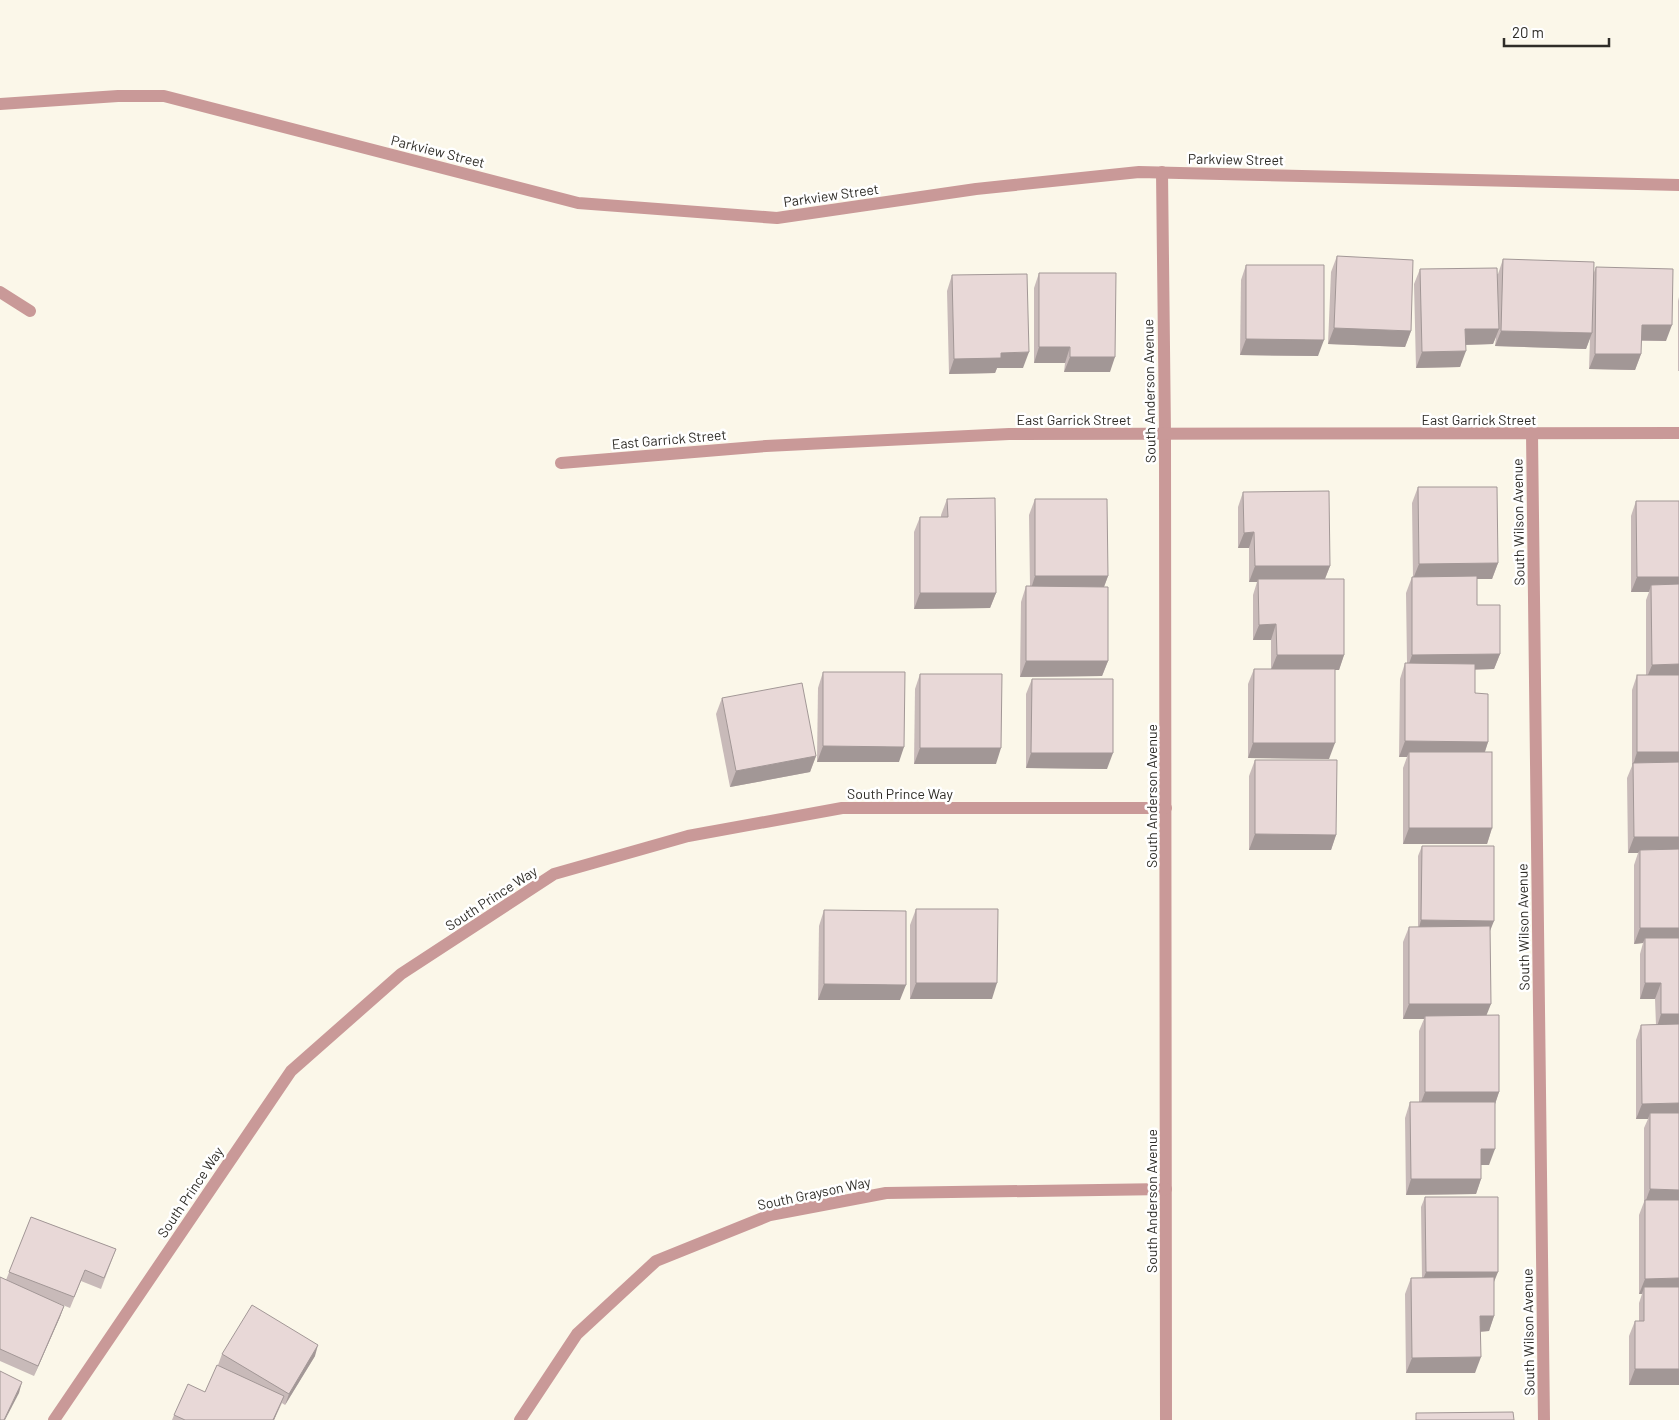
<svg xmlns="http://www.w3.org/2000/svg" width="1679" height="1420" font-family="Barlow,sans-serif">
<rect width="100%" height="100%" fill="#fbf7e9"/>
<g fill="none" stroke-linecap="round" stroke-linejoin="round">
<path stroke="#c99998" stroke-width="12" d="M 0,292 L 30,311"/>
<g stroke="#c99998" stroke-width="12">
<path d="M 1162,172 L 1165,434 L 1166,1420"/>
<path d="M 1532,434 L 1544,1420"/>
<path d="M 561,463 L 766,446 L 1009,434 L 1679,433"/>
<path d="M 54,1420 L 291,1071 L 401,974 L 554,874 L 688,836 L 842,808 L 1166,808"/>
<path d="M 520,1420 L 577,1334 L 656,1261 L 770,1215 L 886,1193 L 1166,1189"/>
</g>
<path stroke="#c99998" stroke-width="12" d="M 0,104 L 118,96 L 164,96 L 578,203 L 777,218 L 976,189 L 1139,172 L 1679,185"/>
</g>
<g fill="#c8bab9">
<path d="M 1337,256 L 1411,331 L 1405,347 L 1328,344 L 1331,272 Z"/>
<path d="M 1503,259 L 1593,275 L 1596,267 L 1666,341 L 1641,341 L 1641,354 L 1635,370 L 1589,369 L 1590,338 L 1586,349 L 1495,346 L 1496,337 L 1493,344 L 1466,345 L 1460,367 L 1416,368 L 1414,284 L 1420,269 L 1498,274 Z"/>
<path d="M 1246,265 L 1318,356 L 1240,355 L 1241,280 Z"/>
<path d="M 1039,273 L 1110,372 L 1064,372 L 1065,363 L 1034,363 L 1034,288 Z"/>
<path d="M 952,275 L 1023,368 L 997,368 L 995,373 L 949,374 L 947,291 Z"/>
<path d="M 1679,297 L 1679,371 L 1678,371 L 1678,301 Z"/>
<path d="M 1418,487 L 1498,563 L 1492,579 L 1477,579 L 1477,605 L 1500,654 L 1494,669 L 1475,670 L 1475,693 L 1488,742 L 1485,752 L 1492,828 L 1487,844 L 1403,844 L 1403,768 L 1407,757 L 1399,757 L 1400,679 L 1405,663 L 1407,663 L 1406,593 L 1412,577 L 1413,577 L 1412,503 Z"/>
<path d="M 1243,492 L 1330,566 L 1325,579 L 1344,655 L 1339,670 L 1335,670 L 1329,759 L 1248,758 L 1248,684 L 1254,669 L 1271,669 L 1271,640 L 1253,640 L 1253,595 L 1257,582 L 1249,582 L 1249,548 L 1238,548 L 1238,507 Z"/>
<path d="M 947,499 L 996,593 L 990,608 L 914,609 L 914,532 L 920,517 L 941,517 L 941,515 Z"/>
<path d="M 1035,499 L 1108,576 L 1104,587 L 1108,661 L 1102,676 L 1020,677 L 1021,602 L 1026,586 L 1030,586 L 1029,515 Z"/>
<path d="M 1636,501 L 1679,501 L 1679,1385 L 1629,1385 L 1629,1336 L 1635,1321 L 1639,1321 L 1639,1303 L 1642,1294 L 1639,1294 L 1639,1215 L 1644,1202 L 1644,1128 L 1648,1119 L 1636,1119 L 1636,1040 L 1641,1025 L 1656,1025 L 1655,999 L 1640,999 L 1640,954 L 1643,943 L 1634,944 L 1634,865 L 1638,853 L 1628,853 L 1627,778 L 1632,766 L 1632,690 L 1637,675 L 1646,675 L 1646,600 L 1649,592 L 1631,592 L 1631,516 Z"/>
<path d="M 823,672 L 899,762 L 817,762 L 818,688 Z"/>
<path d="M 920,674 L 996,764 L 914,764 L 915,689 Z"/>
<path d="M 1032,679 L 1107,769 L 1026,768 L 1026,694 Z"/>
<path d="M 722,698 L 816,756 L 810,772 L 730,787 L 716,714 Z"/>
<path d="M 1255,760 L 1336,835 L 1331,850 L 1249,850 L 1249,776 Z"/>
<path d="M 1422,846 L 1490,931 L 1486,1015 L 1499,1092 L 1495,1104 L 1489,1165 L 1481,1165 L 1481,1179 L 1476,1194 L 1406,1195 L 1405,1118 L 1410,1102 L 1419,1102 L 1419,1031 L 1424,1019 L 1403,1019 L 1403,942 L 1409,927 L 1418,927 L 1418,856 Z"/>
<path d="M 916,909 L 992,999 L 910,999 L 910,925 Z"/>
<path d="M 824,910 L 900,1000 L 818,1000 L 819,926 Z"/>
<path d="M 1425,1197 L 1494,1282 L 1494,1316 L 1489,1331 L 1480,1332 L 1475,1373 L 1406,1373 L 1405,1294 L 1411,1278 L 1422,1278 L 1421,1207 Z"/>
<path d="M 31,1217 L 116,1249 L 101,1289 L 81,1281 L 70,1308 L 53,1301 L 64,1306 L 60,1317 L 34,1376 L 0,1361 L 0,1277 L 6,1280 Z"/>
<path d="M 222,1354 L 315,1356 L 285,1405 L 282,1403 L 274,1420 L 172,1420 L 174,1415 L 205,1392 L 226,1370 L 218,1365 Z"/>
</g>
<g fill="#a29796">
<path d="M 1642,325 L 1672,325 L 1666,341 L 1636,340 Z"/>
<path d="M 1334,328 L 1411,331 L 1405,347 L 1328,344 Z"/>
<path d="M 1465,329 L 1499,329 L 1493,344 L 1460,345 Z"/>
<path d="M 1501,331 L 1592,333 L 1586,349 L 1495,346 Z"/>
<path d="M 1246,339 L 1324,340 L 1318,356 L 1240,355 Z"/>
<path d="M 1039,347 L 1070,347 L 1065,363 L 1034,363 Z"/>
<path d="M 1466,351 L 1460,367 L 1416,368 L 1422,352 Z"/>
<path d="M 1029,352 L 1023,368 L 997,368 L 995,373 L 949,374 L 954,359 L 1001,353 Z"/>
<path d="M 1595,354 L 1641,354 L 1635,370 L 1589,369 Z"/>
<path d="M 1070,357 L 1115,357 L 1110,372 L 1064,372 Z"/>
<path d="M 1254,532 L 1249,548 L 1238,548 L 1244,533 Z"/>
<path d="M 1498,563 L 1492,579 L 1413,579 L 1419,564 Z"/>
<path d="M 1255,566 L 1330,566 L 1324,581 L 1258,579 L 1257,582 L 1249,582 Z"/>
<path d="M 1035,576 L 1108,576 L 1102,592 L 1030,592 Z"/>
<path d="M 1637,577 L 1679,577 L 1679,592 L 1651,585 L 1649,592 L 1631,592 Z"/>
<path d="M 920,593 L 996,593 L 990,608 L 914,609 Z"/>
<path d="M 1276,624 L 1271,640 L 1253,640 L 1259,625 Z"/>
<path d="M 1500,654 L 1494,669 L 1407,670 L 1412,655 Z"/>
<path d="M 1277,655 L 1344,655 L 1339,670 L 1271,670 Z"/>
<path d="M 1026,661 L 1108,661 L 1102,676 L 1020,677 Z"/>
<path d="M 1679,664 L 1679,680 L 1646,680 L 1652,665 Z"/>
<path d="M 1405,741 L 1488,742 L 1483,757 L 1409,752 L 1407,757 L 1399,757 Z"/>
<path d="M 1253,743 L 1335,743 L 1329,759 L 1248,758 Z"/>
<path d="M 823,746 L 904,747 L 899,762 L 817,762 Z"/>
<path d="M 920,748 L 1001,748 L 996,764 L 914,764 Z"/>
<path d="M 1637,752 L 1679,752 L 1679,767 L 1633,765 Z"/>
<path d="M 1031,753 L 1113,753 L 1107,769 L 1026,768 Z"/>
<path d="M 816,756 L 810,772 L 730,787 L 736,771 Z"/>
<path d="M 1409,828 L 1492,828 L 1487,844 L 1403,844 Z"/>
<path d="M 1255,834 L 1336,835 L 1331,850 L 1249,850 Z"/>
<path d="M 1634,837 L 1679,837 L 1679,853 L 1640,850 L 1638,853 L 1628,853 Z"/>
<path d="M 1421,920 L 1494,921 L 1490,931 L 1418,931 Z"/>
<path d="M 1640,928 L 1679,928 L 1679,943 L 1645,938 L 1643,943 L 1634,944 Z"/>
<path d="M 916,983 L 997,983 L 992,999 L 910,999 Z"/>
<path d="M 1645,983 L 1661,983 L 1655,999 L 1640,999 Z"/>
<path d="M 824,984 L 906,985 L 900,1000 L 818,1000 Z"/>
<path d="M 1409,1004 L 1491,1004 L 1485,1019 L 1425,1016 L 1424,1019 L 1403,1019 Z"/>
<path d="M 1661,1014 L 1679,1014 L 1679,1029 L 1656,1030 Z"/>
<path d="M 1425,1092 L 1499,1092 L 1494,1107 L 1419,1108 Z"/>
<path d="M 1679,1103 L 1679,1119 L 1650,1113 L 1648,1119 L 1636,1119 L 1642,1104 Z"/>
<path d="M 1481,1149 L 1495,1149 L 1489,1165 L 1475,1165 Z"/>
<path d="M 1411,1179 L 1481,1179 L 1476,1194 L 1406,1195 Z"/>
<path d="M 1650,1189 L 1679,1190 L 1679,1205 L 1645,1203 Z"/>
<path d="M 1426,1272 L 1498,1272 L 1494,1282 L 1422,1282 Z"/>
<path d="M 1679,1278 L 1679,1294 L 1644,1287 L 1642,1294 L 1639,1294 L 1645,1279 Z"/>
<path d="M 64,1306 L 60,1317 L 34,1376 L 38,1366 Z"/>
<path d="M 1480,1316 L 1494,1316 L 1489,1331 L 1474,1332 Z"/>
<path d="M 318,1345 L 315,1356 L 285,1405 L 289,1394 Z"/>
<path d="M 1481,1357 L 1475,1373 L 1406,1373 L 1412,1358 Z"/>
<path d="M 1635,1369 L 1679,1369 L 1679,1385 L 1629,1385 Z"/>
<path d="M 22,1382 L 19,1393 L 5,1420 L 4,1420 Z"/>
<path d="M 284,1396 L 274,1420 L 273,1420 Z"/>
</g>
<g fill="#e8d8d7" stroke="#a29796">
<path d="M 1337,256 L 1413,260 L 1411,331 L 1334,328 Z"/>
<path d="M 1503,259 L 1594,262 L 1592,333 L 1501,331 Z"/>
<path d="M 1246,265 L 1324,265 L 1324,340 L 1246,339 Z"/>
<path d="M 1596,267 L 1673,269 L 1672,325 L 1642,325 L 1641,354 L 1595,354 Z"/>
<path d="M 1497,268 L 1499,329 L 1465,329 L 1466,351 L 1422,352 L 1420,269 Z"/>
<path d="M 1039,273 L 1116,273 L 1115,357 L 1070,357 L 1070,347 L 1039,347 Z"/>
<path d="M 1027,274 L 1029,352 L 1001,353 L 1001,358 L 954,359 L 952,275 Z"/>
<path d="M 1418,487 L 1497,487 L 1498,563 L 1419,564 Z"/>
<path d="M 1329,491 L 1330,566 L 1255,566 L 1254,532 L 1244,533 L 1243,492 Z"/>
<path d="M 995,498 L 996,593 L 920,593 L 920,517 L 948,517 L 947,499 Z"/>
<path d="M 1035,499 L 1107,499 L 1108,576 L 1035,576 Z"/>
<path d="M 1636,501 L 1679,501 L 1679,577 L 1637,577 Z"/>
<path d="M 1477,576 L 1477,605 L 1500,605 L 1500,654 L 1412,655 L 1412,577 Z"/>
<path d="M 1258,579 L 1344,579 L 1344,655 L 1277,655 L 1276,624 L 1259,625 Z"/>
<path d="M 1679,584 L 1679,664 L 1652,665 L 1651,585 Z"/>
<path d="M 1026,586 L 1108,587 L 1108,661 L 1026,661 Z"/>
<path d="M 1405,663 L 1475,664 L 1475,693 L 1488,694 L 1488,742 L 1405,741 Z"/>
<path d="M 1254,669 L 1335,669 L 1335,743 L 1253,743 Z"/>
<path d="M 823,672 L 905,672 L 904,747 L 823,746 Z"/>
<path d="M 920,674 L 1002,674 L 1001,748 L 920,748 Z"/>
<rect x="1637" y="675" width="42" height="77"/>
<path d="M 1032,679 L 1113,679 L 1113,753 L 1031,753 Z"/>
<path d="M 802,683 L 816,756 L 736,771 L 722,698 Z"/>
<rect x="1409" y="752" width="83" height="76"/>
<path d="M 1255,760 L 1337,760 L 1336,835 L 1255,834 Z"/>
<path d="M 1679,762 L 1679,837 L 1634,837 L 1633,763 Z"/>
<path d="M 1422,846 L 1494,846 L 1494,921 L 1421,920 Z"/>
<path d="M 1679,849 L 1679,928 L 1640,928 L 1640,850 Z"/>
<path d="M 916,909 L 998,909 L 997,983 L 916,983 Z"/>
<path d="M 824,910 L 906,911 L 906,985 L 824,984 Z"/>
<path d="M 1490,926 L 1491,1004 L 1409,1004 L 1409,927 Z"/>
<path d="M 1645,938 L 1679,938 L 1679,1014 L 1661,1014 L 1661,983 L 1645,983 Z"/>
<path d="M 1499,1015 L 1499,1092 L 1425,1092 L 1425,1016 Z"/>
<path d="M 1679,1024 L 1679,1103 L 1642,1104 L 1641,1025 Z"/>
<path d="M 1410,1102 L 1495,1102 L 1495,1149 L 1481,1149 L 1481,1179 L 1411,1179 Z"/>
<path d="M 1650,1113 L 1679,1113 L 1679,1190 L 1650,1189 Z"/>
<path d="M 1425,1197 L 1498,1197 L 1498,1272 L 1426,1272 Z"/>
<path d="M 1645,1200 L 1679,1200 L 1679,1278 L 1645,1279 Z"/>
<path d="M 31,1217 L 116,1249 L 104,1278 L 85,1270 L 74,1297 L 9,1272 Z"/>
<path d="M 0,1277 L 64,1306 L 38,1366 L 0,1349 Z"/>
<path d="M 1494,1277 L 1494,1316 L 1480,1316 L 1481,1357 L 1412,1358 L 1411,1278 Z"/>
<path d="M 1644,1287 L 1679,1287 L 1679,1369 L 1635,1369 L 1635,1321 L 1644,1321 Z"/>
<path d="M 252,1305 L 318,1345 L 289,1394 L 222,1354 Z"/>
<path d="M 217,1365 L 284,1396 L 273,1420 L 185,1420 L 174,1415 L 188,1384 L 205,1392 Z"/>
<path d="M 0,1371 L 22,1382 L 4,1420 L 0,1420 Z"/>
<path d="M 1513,1412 L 1514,1420 L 1416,1420 L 1416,1413 Z"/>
</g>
<g text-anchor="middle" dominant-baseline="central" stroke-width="5" stroke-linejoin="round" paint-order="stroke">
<g font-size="14" fill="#2f2d28" stroke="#fff">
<text transform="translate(438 151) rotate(14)">Parkview Street</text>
<text transform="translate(1236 159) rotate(1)">Parkview Street</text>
<text transform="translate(831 195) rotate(-8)">Parkview Street</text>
<text transform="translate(1149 391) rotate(-91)">South Anderson Avenue</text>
<text x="1074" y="419">East Garrick Street</text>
<text x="1479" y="419">East Garrick Street</text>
<text transform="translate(669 439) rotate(-5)">East Garrick Street</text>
<text transform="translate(1518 522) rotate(-91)">South Wilson Avenue</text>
<text x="900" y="793">South Prince Way</text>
<text transform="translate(1151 796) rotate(-90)">South Anderson Avenue</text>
<text transform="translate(491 898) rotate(-33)">South Prince Way</text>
<text transform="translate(1523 927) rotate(-91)">South Wilson Avenue</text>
<text transform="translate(190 1192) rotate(-56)">South Prince Way</text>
<text transform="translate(814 1193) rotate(-12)">South Grayson Way</text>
<text transform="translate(1151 1201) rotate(-90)">South Anderson Avenue</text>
<text transform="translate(1528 1332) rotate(-91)">South Wilson Avenue</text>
</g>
</g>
<path d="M1504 38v8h105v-8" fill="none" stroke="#2f2d28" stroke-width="2.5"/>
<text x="1512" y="38" font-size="15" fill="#2f2d28" stroke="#ffffff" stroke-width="4" paint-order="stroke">20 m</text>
</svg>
